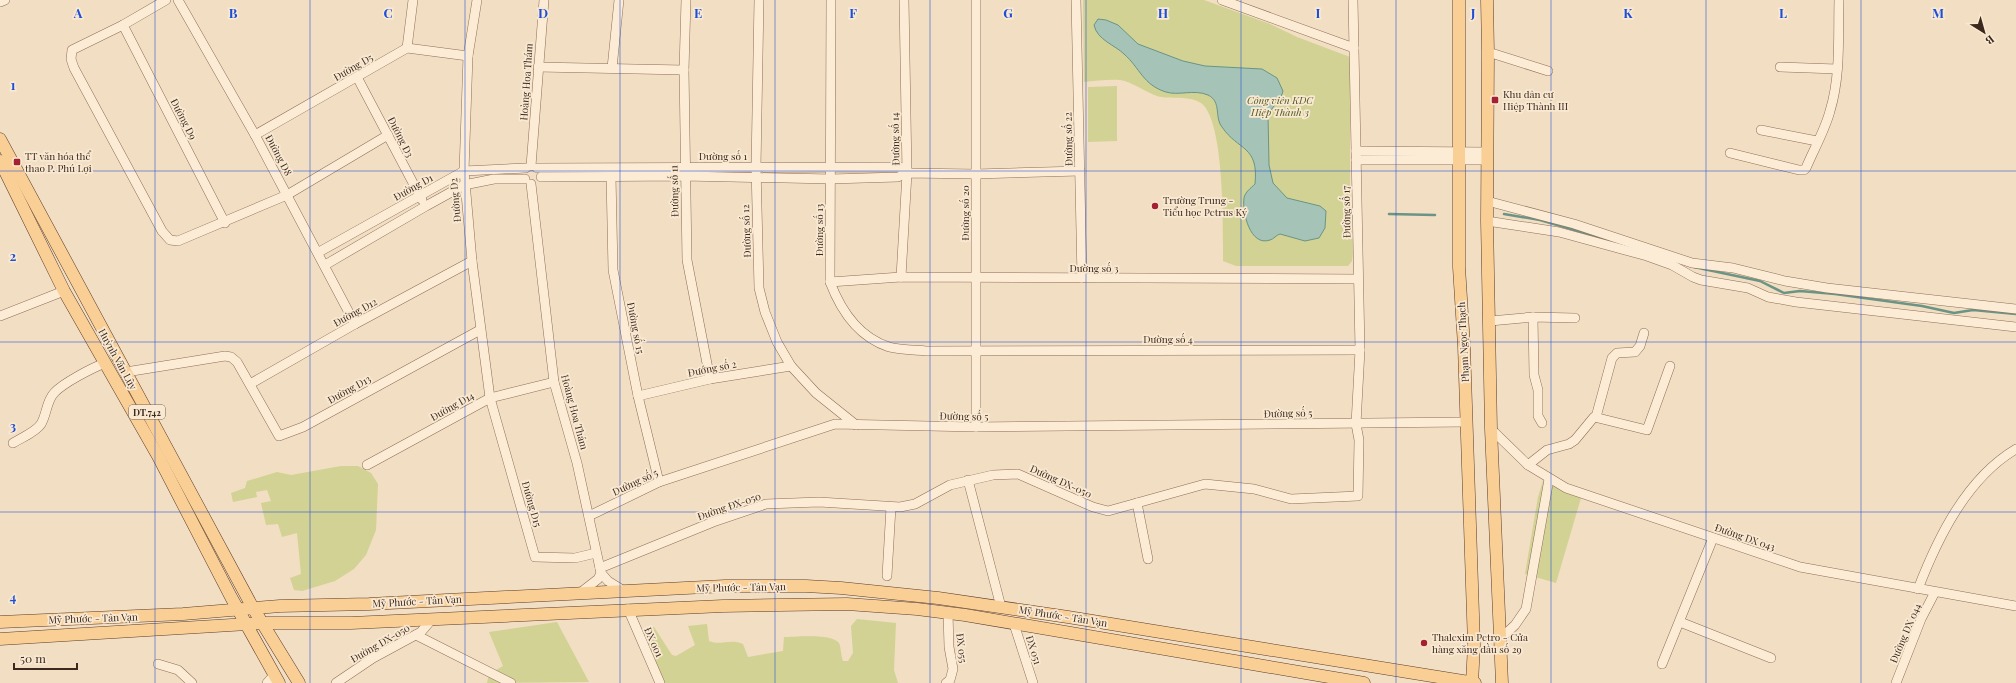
<svg xmlns="http://www.w3.org/2000/svg" width="2016" height="683" font-family="'Playfair Display',serif">
<rect width="100%" height="100%" fill="#f2dec2"/>
<g fill="#d1d294">
<path d="M 1083,0 L 1204,0 L 1270,24 L 1297,37 L 1350,57 L 1350,188 L 1353,253 L 1352,261 L 1348,266 L 1236,266 L 1223,261 C 1223,231 1225,120 1201,103 C 1189,95 1171,100 1157,96 C 1145,92 1133,82 1120,80 C 1109,79 1095,81 1084,82 Z"/>
<path d="M 1117,86 L 1117,141 L 1088,142 L 1088,87 Z"/>
<path d="M 341,466 L 358,466 L 371,473 L 378,484 L 376,530 L 366,555 L 354,569 L 335,581 L 302,591 L 294,590 L 290,578 L 301,574 L 297,533 L 282,537 L 278,524 L 266,525 L 261,503 L 271,501 L 267,490 L 256,492 L 257,497 L 233,502 L 231,493 L 245,488 L 247,481 L 277,472 L 291,475 Z"/>
<path d="M 1543,481 L 1581,498 L 1556,583 L 1525,574 L 1538,497 Z"/>
<path d="M 857,619 L 896,623 L 894,670 L 898,683 L 663,683 L 640,630 L 654,627 L 672,655 L 676,656 L 695,645 L 688,626 L 707,624 L 709,641 C 720,646 730,638 743,644 L 748,657 L 783,651 L 784,637 C 795,637 832,633 839,643 C 841,647 841,656 843,661 L 848,661 L 853,653 L 851,626 Z"/>
<path d="M 557,622 L 589,682 L 487,683 L 489,674 L 503,666 L 489,632 Z"/>
</g>
<path fill="#a5c4b7" stroke="#6a9485" d="M 1098,19 L 1106,20 L 1118,25 L 1138,44 L 1183,61 L 1205,66 L 1262,69 L 1277,78 L 1283,91 L 1281,97 L 1268,114 L 1269,165 L 1273,183 L 1287,198 L 1320,206 L 1326,211 L 1325,228 L 1319,238 L 1305,241 L 1280,234 C 1276,235 1274,239 1270,240 C 1250,247 1242,212 1244,198 C 1245,192 1251,188 1255,184 C 1259,145 1238,151 1222,127 C 1214,117 1222,102 1208,95 C 1194,89 1178,96 1166,92 C 1143,85 1140,68 1124,54 C 1115,45 1097,40 1094,25 Z"/>
<g fill="none" stroke-linecap="round" stroke-linejoin="round">
<g stroke="#6a9485" stroke-width="2.5">
<path d="M 1389,214 L 1435,215"/>
<path d="M 1504,214 L 1540,220 L 1616,242"/>
<path d="M 1694,267 L 1760,281 L 1784,293 L 1800,291 L 1835,294 L 1922,306 L 1954,313 L 1973,310 L 2016,314"/>
</g>
<defs>
<g id="minor">
<path d="M 166,0 L 123,25 L 72,50 L 71,59 L 74,68 L 162,231 L 170,240 L 178,241 L 287,195 L 388,135"/>
<path d="M 178,0 L 255,135 L 355,324"/>
<path d="M 477,0 L 468,56 L 464,171 L 472,261 L 490,398 L 535,557 L 575,558 L 596,553"/>
<path d="M 686,0 L 684,70 L 687,260 L 710,379"/>
<path d="M 759,0 L 756,167 L 759,288 L 765,312 L 777,342 L 791,366 L 816,393 L 856,425"/>
<path d="M 831,0 L 830,282 C 841,311 858,337 889,347 C 900,350 914,350 926,351 L 1360,350"/>
<path d="M 1076,0 L 1082,278"/>
<path d="M 1222,0 L 1354,48"/>
<path d="M 0,2 L 5,0"/>
<path d="M 123,25 L 225,223"/>
<path d="M 407,48 L 413,0"/>
<path d="M 1488,52 L 1548,71"/>
<path d="M 538,67 L 684,70"/>
<path d="M 1780,67 L 1837,69"/>
<path d="M 612,68 L 619,0"/>
<path d="M 357,77 L 422,200"/>
<path d="M 1761,130 L 1817,141"/>
<path d="M 255,135 L 407,48 L 468,56"/>
<path d="M 1356,151 L 1486,152"/>
<path d="M 1730,153 L 1799,170 L 1804,170 L 1806,168 C 1814,149 1825,130 1830,111 C 1841,75 1838,36 1839,0"/>
<path d="M 1356,160 L 1486,160"/>
<path d="M 531,166 L 544,0"/>
<path d="M 537,168 L 900,167 L 907,173"/>
<path d="M 611,176 L 613,270 L 638,396 L 659,482"/>
<path d="M 541,177 L 684,176 L 831,179 L 898,177 L 907,173 L 976,174 L 1080,171"/>
<path d="M 531,184 L 554,382 L 577,463 L 601,573 L 608,581 L 624,591"/>
<path d="M 1487,201 L 1574,224 L 1692,263 L 1733,268 L 1785,281 L 1827,288 L 2016,309"/>
<path d="M 1487,221 L 1559,232 L 1647,256 L 1672,265 L 1693,277 L 1701,280 L 1748,288 L 1768,297 L 1796,302 L 2016,327"/>
<path d="M 319,252 L 464,171 L 526,168"/>
<path d="M 325,265 L 426,206 L 464,185 L 494,179 L 525,179"/>
<path d="M 901,277 L 907,173 L 904,0"/>
<path d="M 830,282 L 901,277 L 1358,279"/>
<path d="M 0,316 L 64,291"/>
<path d="M 1533,317 L 1534,375 L 1538,390 L 1538,416 L 1542,423"/>
<path d="M 1490,321 L 1533,317 L 1575,318"/>
<path d="M 126,372 L 225,356 L 231,357 L 237,362 L 279,436 L 303,427 L 480,330"/>
<path d="M 250,384 L 355,324 L 472,261"/>
<path d="M 638,396 L 710,379 L 791,366"/>
<path d="M 1596,417 L 1612,358 L 1617,353 L 1635,352 L 1640,346 L 1644,333"/>
<path d="M 976,427 L 976,0"/>
<path d="M 1491,429 L 1528,465 L 1566,488 L 1800,567 L 2016,606"/>
<path d="M 13,443 C 21,438 36,432 41,424 C 47,414 46,402 54,393 C 63,383 92,368 105,363"/>
<path d="M 367,465 L 490,398 L 554,382"/>
<path d="M 1528,465 L 1547,450 L 1569,444 L 1575,440 L 1594,417 L 1647,430 L 1670,366"/>
<path d="M 968,480 L 1001,607"/>
<path d="M 1137,503 L 1148,559"/>
<path d="M 589,516 L 659,482 L 835,424 L 976,427 L 1466,422"/>
<path d="M 600,568 L 713,522 L 766,504 L 819,502 L 900,507 L 915,504 L 950,485 L 993,475 L 1018,474 L 1093,507 L 1108,511 L 1205,484 L 1254,489 L 1291,499 L 1358,496 L 1359,440 L 1356,424 L 1360,350 L 1353,0"/>
<path d="M 887,576 L 891,507"/>
<path d="M 1918,589 C 1938,537 1967,478 2016,449"/>
<path d="M 580,593 L 598,579 L 601,573"/>
<path d="M 628,609 L 660,683"/>
<path d="M 1680,622 L 1771,658"/>
<path d="M 1014,624 L 1033,683"/>
<path d="M 416,635 L 511,683"/>
<path d="M 1500,639 L 1515,625 L 1526,609 L 1549,479"/>
<path d="M 158,664 L 178,670 L 192,683"/>
<path d="M 1662,664 L 1713,538"/>
<path d="M 267,683 L 274,675"/>
<path d="M 336,683 L 373,658 L 421,632 L 432,619"/>
<path d="M 946,683 L 950,680 L 953,669 L 949,647 L 948,613"/>
<path d="M 1896,683 L 1921,619 L 1935,592"/>
</g>
<g id="major">
<path d="M 1459,0 L 1459,267 L 1464,346 L 1474,645 L 1472,683"/>
<path d="M 1487,0 L 1488,52 L 1487,221 L 1491,429 L 1502,683"/>
<path d="M 0,139 L 253,608 L 299,683"/>
<path d="M 0,161 L 64,291 L 158,456 L 231,597 L 279,683"/>
<path d="M 0,622 L 183,614 L 280,606 L 369,604 L 725,586 L 806,586 L 841,588 L 938,598 L 1068,617 L 1475,683"/>
<path d="M 0,639 L 263,623 L 351,623 L 723,606 L 847,604 L 917,609 L 965,615 L 1364,683"/>
</g>
</defs>
<use href="#minor" stroke="#8e6e57" stroke-width="10"/>
<use href="#major" stroke="#5b3c2c" stroke-width="13"/>
<use href="#minor" stroke="#fcecd6" stroke-width="9"/>
<use href="#major" stroke="#f9cf96" stroke-width="12"/>
</g>
<path fill="none" stroke="#1d4ed8" stroke-width="1" stroke-opacity="0.55" d="M 155,0 L 155,683M 310,0 L 310,683M 465,0 L 465,683M 620,0 L 620,683M 775,0 L 775,683M 930,0 L 930,683M 1086,0 L 1086,683M 1241,0 L 1241,683M 1396,0 L 1396,683M 1551,0 L 1551,683M 1706,0 L 1706,683M 1861,0 L 1861,683M 0,171 L 2016,171M 0,342 L 2016,342M 0,512 L 2016,512"/>
<g fill="#a32131" stroke="#f9e9d2" stroke-width="1.5">
<rect x="1491" y="96" width="8" height="8" rx="2"/>
<rect x="13" y="158" width="8" height="8" rx="2"/>
<circle cx="1155" cy="206" r="4"/>
<circle cx="1424" cy="643" r="4"/>
</g>
<g text-anchor="middle" dominant-baseline="central" stroke-width="3.5" stroke-linejoin="round" paint-order="stroke">
<rect fill="#f9e9d2" stroke="#756253" stroke-width="1" x="129" y="405" width="36" height="14" rx="3"/>
<g font-size="9" font-weight="bold" fill="#3c281d">
<text x="147" y="412">ĐT.742</text>
</g>
<g font-size="10" fill="#3c281d" stroke="#f9e9d2">
<text transform="translate(353 67) rotate(-30)">Đường D5</text>
<text transform="translate(526 82) rotate(-86)">Hoàng Hoa Thám</text>
<text transform="translate(184 119) rotate(63)">Đường D9</text>
<text transform="translate(401 137) rotate(63)">Đường D3</text>
<text transform="translate(895 139) rotate(-91)">Đường số 14</text>
<text transform="translate(1068 139) rotate(-91)">Đường số 22</text>
<text transform="translate(279 155) rotate(62)">Đường D8</text>
<text x="723" y="156">Đường số 1</text>
<text transform="translate(413 187) rotate(-29)">Đường D1</text>
<text transform="translate(674 191) rotate(-91)">Đường số 11</text>
<text transform="translate(455 200) rotate(-95)">Đường D2</text>
<text transform="translate(1346 212) rotate(-91)">Đường số 17</text>
<text transform="translate(965 213) rotate(-90)">Đường số 20</text>
<text transform="translate(819 230) rotate(-90)">Đường số 13</text>
<text transform="translate(746 231) rotate(-92)">Đường số 12</text>
<text x="1094" y="268">Đường số 3</text>
<text transform="translate(355 312) rotate(-29)">Đường D12</text>
<text transform="translate(636 328) rotate(79)">Đường số 15</text>
<text x="1168" y="339">Đường số 4</text>
<text transform="translate(1463 342) rotate(-93)">Phạm Ngọc Thạch</text>
<text transform="translate(118 359) rotate(61)">Huỳnh Văn Lũy</text>
<text transform="translate(712 368) rotate(-11)">Đướng số 2</text>
<text transform="translate(349 389) rotate(-29)">Đường D13</text>
<text transform="translate(452 406) rotate(-29)">Đường D14</text>
<text transform="translate(575 412) rotate(75)">Hoàng Hoa Thám</text>
<text transform="translate(1288 413) rotate(-1)">Đường số 5</text>
<text transform="translate(964 416) rotate(1)">Đường số 5</text>
<text transform="translate(1061 481) rotate(24)">Đường ĐX-050</text>
<text transform="translate(635 482) rotate(-25)">Đường số 5</text>
<text transform="translate(532 504) rotate(74)">Đường D15</text>
<text transform="translate(729 506) rotate(-19)">Đường ĐX-050</text>
<text transform="translate(1745 537) rotate(19)">Đường DX 043</text>
<text transform="translate(741 587) rotate(-1)">Mỹ Phước - Tân Vạn</text>
<text transform="translate(417 601) rotate(-3)">Mỹ Phước - Tân Vạn</text>
<text transform="translate(1063 616) rotate(9)">Mỹ Phước - Tân Vạn</text>
<text transform="translate(93 618) rotate(-2)">Mỹ Phước - Tân Vạn</text>
<text transform="translate(1905 633) rotate(-67)">Đường DX 044</text>
<text transform="translate(654 642) rotate(66)">ĐX 001</text>
<text transform="translate(380 643) rotate(-30)">Đường DX-050</text>
<text transform="translate(962 648) rotate(83)">ĐX 055</text>
<text transform="translate(1034 650) rotate(73)">ĐX 051</text>
</g>
<g font-size="10" fill="#3c281d" stroke="#f9e9d2" text-anchor="start">
<text x="1503" y="94">Khu dân cư<tspan x="1503" dy="12">Hiệp Thành III</tspan></text>
<text x="25" y="156">TT văn hóa thể<tspan x="25" dy="12">thao P. Phú Lợi</tspan></text>
<text x="1163" y="200">Trường Trung -<tspan x="1163" dy="12">Tiểu học Petrus Ký</tspan></text>
<text x="1432" y="637">Thalexim Petro - Cửa<tspan x="1432" dy="12">hàng xăng dầu số 29</tspan></text>
</g>
<g font-size="10" font-style="italic" fill="#535b21" stroke="#f9e9d2">
<text x="1280" y="100">Công viên KDC<tspan x="1280" dy="12">Hiệp Thành 3</tspan></text>
</g>
</g>
<g font-size="13" text-anchor="middle" font-weight="bold" fill="#1d4ed8" stroke="#f9e9d2" stroke-width="3.5" stroke-linejoin="round" paint-order="stroke">
<text x="78" y="18">A</text>
<text x="233" y="18">B</text>
<text x="388" y="18">C</text>
<text x="543" y="18">D</text>
<text x="698" y="18">E</text>
<text x="853" y="18">F</text>
<text x="1008" y="18">G</text>
<text x="1163" y="18">H</text>
<text x="1318" y="18">I</text>
<text x="1473" y="18">J</text>
<text x="1628" y="18">K</text>
<text x="1783" y="18">L</text>
<text x="1938" y="18">M</text>
<text x="13" y="90">1</text>
<text x="13" y="261">2</text>
<text x="13" y="431">3</text>
<text x="13" y="602">4</text>
</g>
<g transform="translate(1984 32) rotate(143)" stroke="#f9e9d2" stroke-width="3" paint-order="stroke">
<path d="M0-3L7 15L0 10L-7 15Z" fill="#3c281d"/>
<text y="-6" font-size="11" font-weight="bold" text-anchor="middle" fill="#3c281d">B</text>
</g>
<path d="M14 663v6h63v-6" fill="none" stroke="#3c281d" stroke-width="2"/>
<text x="20" y="663" font-size="12" fill="#3c281d" stroke="#f9e9d2" stroke-width="3" paint-order="stroke">50 m</text>
</svg>
